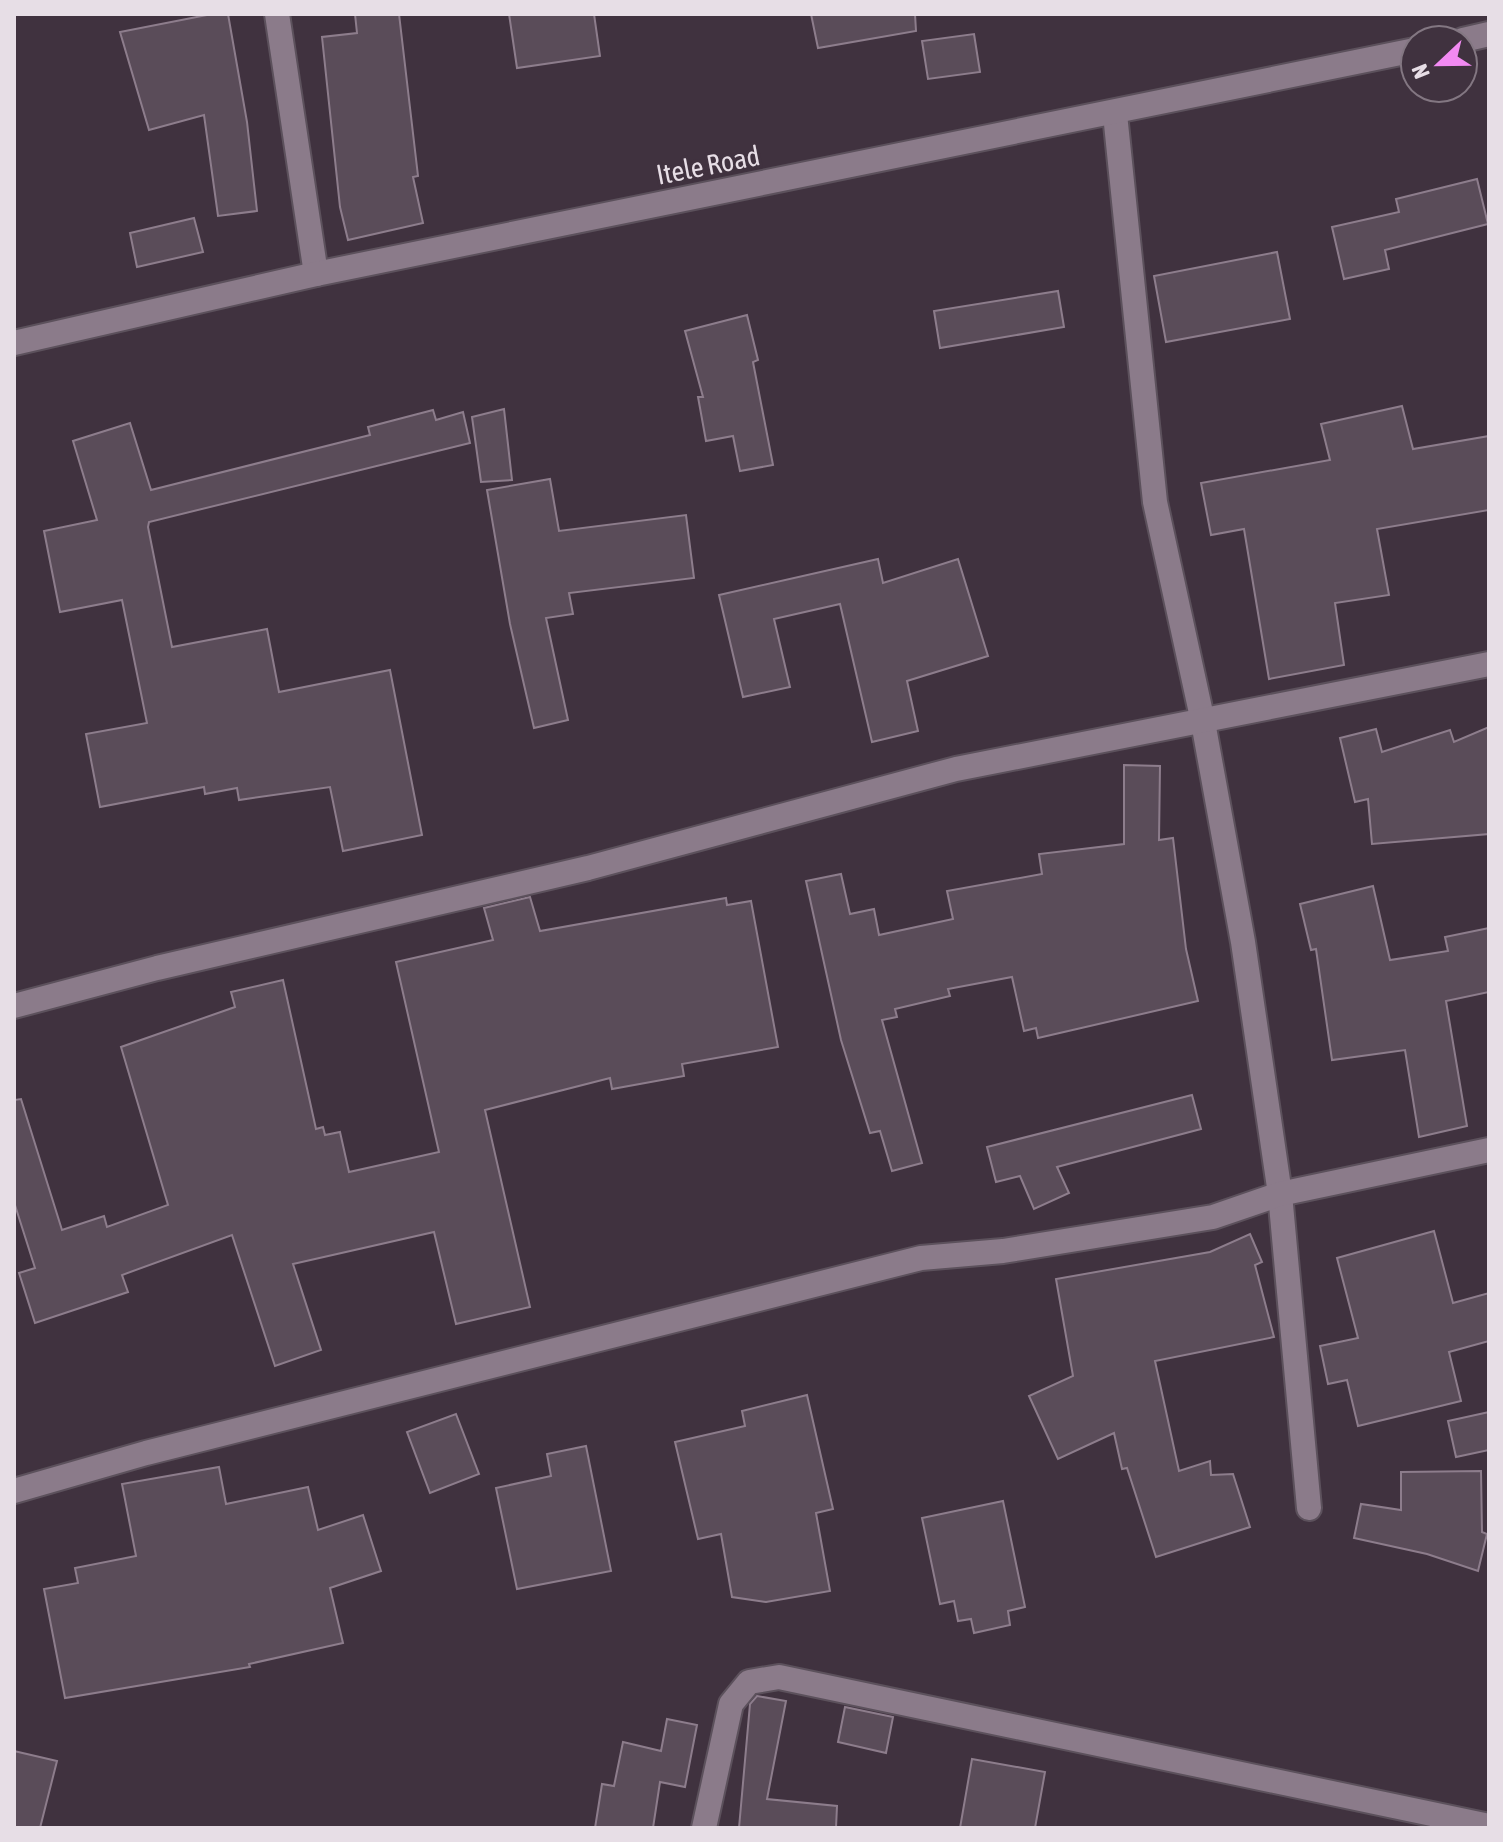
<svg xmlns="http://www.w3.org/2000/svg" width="1503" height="1842" font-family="'Asap Condensed',sans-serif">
<rect width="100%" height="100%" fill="#40323f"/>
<g fill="#5a4c59" stroke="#8d7d8c" stroke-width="2">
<path d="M 212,14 L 228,14 L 247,122 L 257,211 L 218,216 L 204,115 L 149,130 L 120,32 Z"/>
<path d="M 355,14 L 399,14 L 418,176 L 413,177 L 423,223 L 348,240 L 340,207 L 322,37 L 357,33 Z"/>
<path d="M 509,14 L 594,14 L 600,56 L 517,68 Z"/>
<path d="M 811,14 L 915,14 L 916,31 L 818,48 Z"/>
<path d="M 974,34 L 980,72 L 928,79 L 922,41 Z"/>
<path d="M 1477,179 L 1488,224 L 1385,250 L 1389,269 L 1344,279 L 1332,227 L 1399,212 L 1396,199 Z"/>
<path d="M 194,218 L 203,252 L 137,267 L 130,233 Z"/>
<path d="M 1277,252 L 1290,319 L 1166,342 L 1154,276 Z"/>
<path d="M 1058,291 L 1064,327 L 940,348 L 934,311 Z"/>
<path d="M 747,315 L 758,360 L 753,362 L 773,465 L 740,471 L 733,436 L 706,441 L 698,397 L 703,397 L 685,331 Z"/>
<path d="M 1402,406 L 1413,449 L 1489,436 L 1489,510 L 1377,529 L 1389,595 L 1335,603 L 1344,665 L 1269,679 L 1244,529 L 1211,535 L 1201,483 L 1330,460 L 1321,424 Z"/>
<path d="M 504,409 L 512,480 L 481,482 L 472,417 Z"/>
<path d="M 433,410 L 436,420 L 463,412 L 470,443 L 149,522 L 148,527 L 172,647 L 267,629 L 279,692 L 390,670 L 422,835 L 343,851 L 330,787 L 239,800 L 237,788 L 205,794 L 204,787 L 100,807 L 86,734 L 147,723 L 122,600 L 60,612 L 44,531 L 97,520 L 73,441 L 130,423 L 151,490 L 370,435 L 368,427 Z"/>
<path d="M 550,479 L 559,531 L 686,515 L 694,578 L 569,593 L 573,614 L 546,618 L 568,720 L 534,728 L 510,624 L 487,490 Z"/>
<path d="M 878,559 L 883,583 L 958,559 L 988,656 L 907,681 L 918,731 L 872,742 L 840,604 L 774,619 L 790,687 L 743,697 L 719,595 Z"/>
<path d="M 1489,727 L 1489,834 L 1372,844 L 1368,799 L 1355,802 L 1340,738 L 1376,729 L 1382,752 L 1450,730 L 1454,742 Z"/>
<path d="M 1124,765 L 1160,766 L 1159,840 L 1173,838 L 1186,949 L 1198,1001 L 1038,1038 L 1036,1028 L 1024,1031 L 1012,977 L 948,989 L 950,996 L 895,1009 L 897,1017 L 882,1020 L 922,1163 L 892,1171 L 880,1131 L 870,1133 L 841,1040 L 806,881 L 841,874 L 850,914 L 874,909 L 879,935 L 953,919 L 947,891 L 1042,874 L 1039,854 L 1124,844 Z"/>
<path d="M 1373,886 L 1390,960 L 1448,951 L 1445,937 L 1489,928 L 1489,992 L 1446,1001 L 1467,1126 L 1419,1137 L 1405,1050 L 1332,1060 L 1316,949 L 1311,950 L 1300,904 Z"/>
<path d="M 530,897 L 540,931 L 726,898 L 727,905 L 751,901 L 778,1047 L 682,1064 L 684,1076 L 612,1089 L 610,1078 L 485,1110 L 530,1307 L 456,1324 L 434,1232 L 293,1264 L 321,1350 L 275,1366 L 232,1235 L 122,1275 L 128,1292 L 35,1323 L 19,1273 L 35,1268 L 14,1202 L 14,1100 L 21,1099 L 62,1230 L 104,1216 L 107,1227 L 168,1205 L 121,1047 L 235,1007 L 231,992 L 283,980 L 316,1129 L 323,1127 L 325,1135 L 340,1132 L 349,1172 L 439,1152 L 396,962 L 493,940 L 484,908 Z"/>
<path d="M 1192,1095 L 1201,1129 L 1057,1167 L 1069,1193 L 1034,1209 L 1020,1176 L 996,1182 L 987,1147 Z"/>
<path d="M 1434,1231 L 1453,1303 L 1489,1293 L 1489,1341 L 1449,1352 L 1461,1401 L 1358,1426 L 1347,1380 L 1328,1384 L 1320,1346 L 1358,1338 L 1337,1258 Z"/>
<path d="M 1250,1234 L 1262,1262 L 1255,1265 L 1274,1337 L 1155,1361 L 1179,1471 L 1210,1461 L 1211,1475 L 1233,1474 L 1250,1527 L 1156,1557 L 1127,1468 L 1122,1469 L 1114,1433 L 1058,1459 L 1029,1396 L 1073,1376 L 1056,1279 L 1210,1252 Z"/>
<path d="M 807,1395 L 833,1509 L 816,1513 L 830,1591 L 766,1602 L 732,1597 L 721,1534 L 698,1539 L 675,1442 L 745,1426 L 742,1411 Z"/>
<path d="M 1489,1412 L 1489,1450 L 1456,1457 L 1448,1421 Z"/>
<path d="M 456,1414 L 479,1474 L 430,1493 L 407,1432 Z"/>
<path d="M 586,1446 L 611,1571 L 517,1589 L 496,1488 L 551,1476 L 547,1454 Z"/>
<path d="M 219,1467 L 226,1504 L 308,1487 L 318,1530 L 363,1515 L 381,1571 L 330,1588 L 343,1643 L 249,1664 L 250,1667 L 65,1698 L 44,1589 L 78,1583 L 75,1568 L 136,1556 L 122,1484 Z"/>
<path d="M 1481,1471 L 1482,1532 L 1487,1534 L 1478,1571 L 1427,1554 L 1354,1538 L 1361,1504 L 1401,1510 L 1401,1472 Z"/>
<path d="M 1003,1501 L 1025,1607 L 1008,1611 L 1010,1625 L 974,1633 L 971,1619 L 958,1621 L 954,1601 L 940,1604 L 922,1518 Z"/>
<path d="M 757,1696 L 786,1701 L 767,1799 L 837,1806 L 836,1828 L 739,1828 L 750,1704 Z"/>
<path d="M 845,1707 L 893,1717 L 886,1753 L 838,1742 Z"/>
<path d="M 667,1719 L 697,1725 L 685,1787 L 660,1782 L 653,1828 L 595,1828 L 602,1784 L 614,1786 L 623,1742 L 661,1751 Z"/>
<path d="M 14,1751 L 57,1761 L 40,1828 L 14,1828 Z"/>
<path d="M 972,1759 L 1045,1772 L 1035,1828 L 960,1828 Z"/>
</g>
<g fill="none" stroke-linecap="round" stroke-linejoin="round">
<defs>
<g id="minor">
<path d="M 277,14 L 316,274"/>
<path d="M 1463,40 L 1489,34"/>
<path d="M 1115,114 L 1155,502 L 1203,722 L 1243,942 L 1280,1194 L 1309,1508"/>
<path d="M 14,343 L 316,274 L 1415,50"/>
<path d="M 14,1006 L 157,968 L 588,868 L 956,769 L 1489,664"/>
<path d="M 14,1491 L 146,1453 L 921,1258 L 1003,1251 L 1213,1217 L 1280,1194 L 1489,1150"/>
<path d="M 704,1828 L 731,1704 L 749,1682 L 779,1677 L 1489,1826"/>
</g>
</defs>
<use href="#minor" stroke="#5c515c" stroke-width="28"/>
<use href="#minor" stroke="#8b7b8a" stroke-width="24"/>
</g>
<g text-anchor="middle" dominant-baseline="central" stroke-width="6" stroke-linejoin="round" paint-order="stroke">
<g font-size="28" fill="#e7dee6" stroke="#40323f">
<text transform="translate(708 165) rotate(-11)">Itele Road</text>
</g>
</g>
<rect width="1503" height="1842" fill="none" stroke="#e7dee6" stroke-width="32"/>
<g transform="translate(1439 64) rotate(248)"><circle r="38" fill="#40323f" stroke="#837782" stroke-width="2"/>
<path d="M0-6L14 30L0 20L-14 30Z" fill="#f28af2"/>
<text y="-12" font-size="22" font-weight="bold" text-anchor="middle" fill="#e7dee6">N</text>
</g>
</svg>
